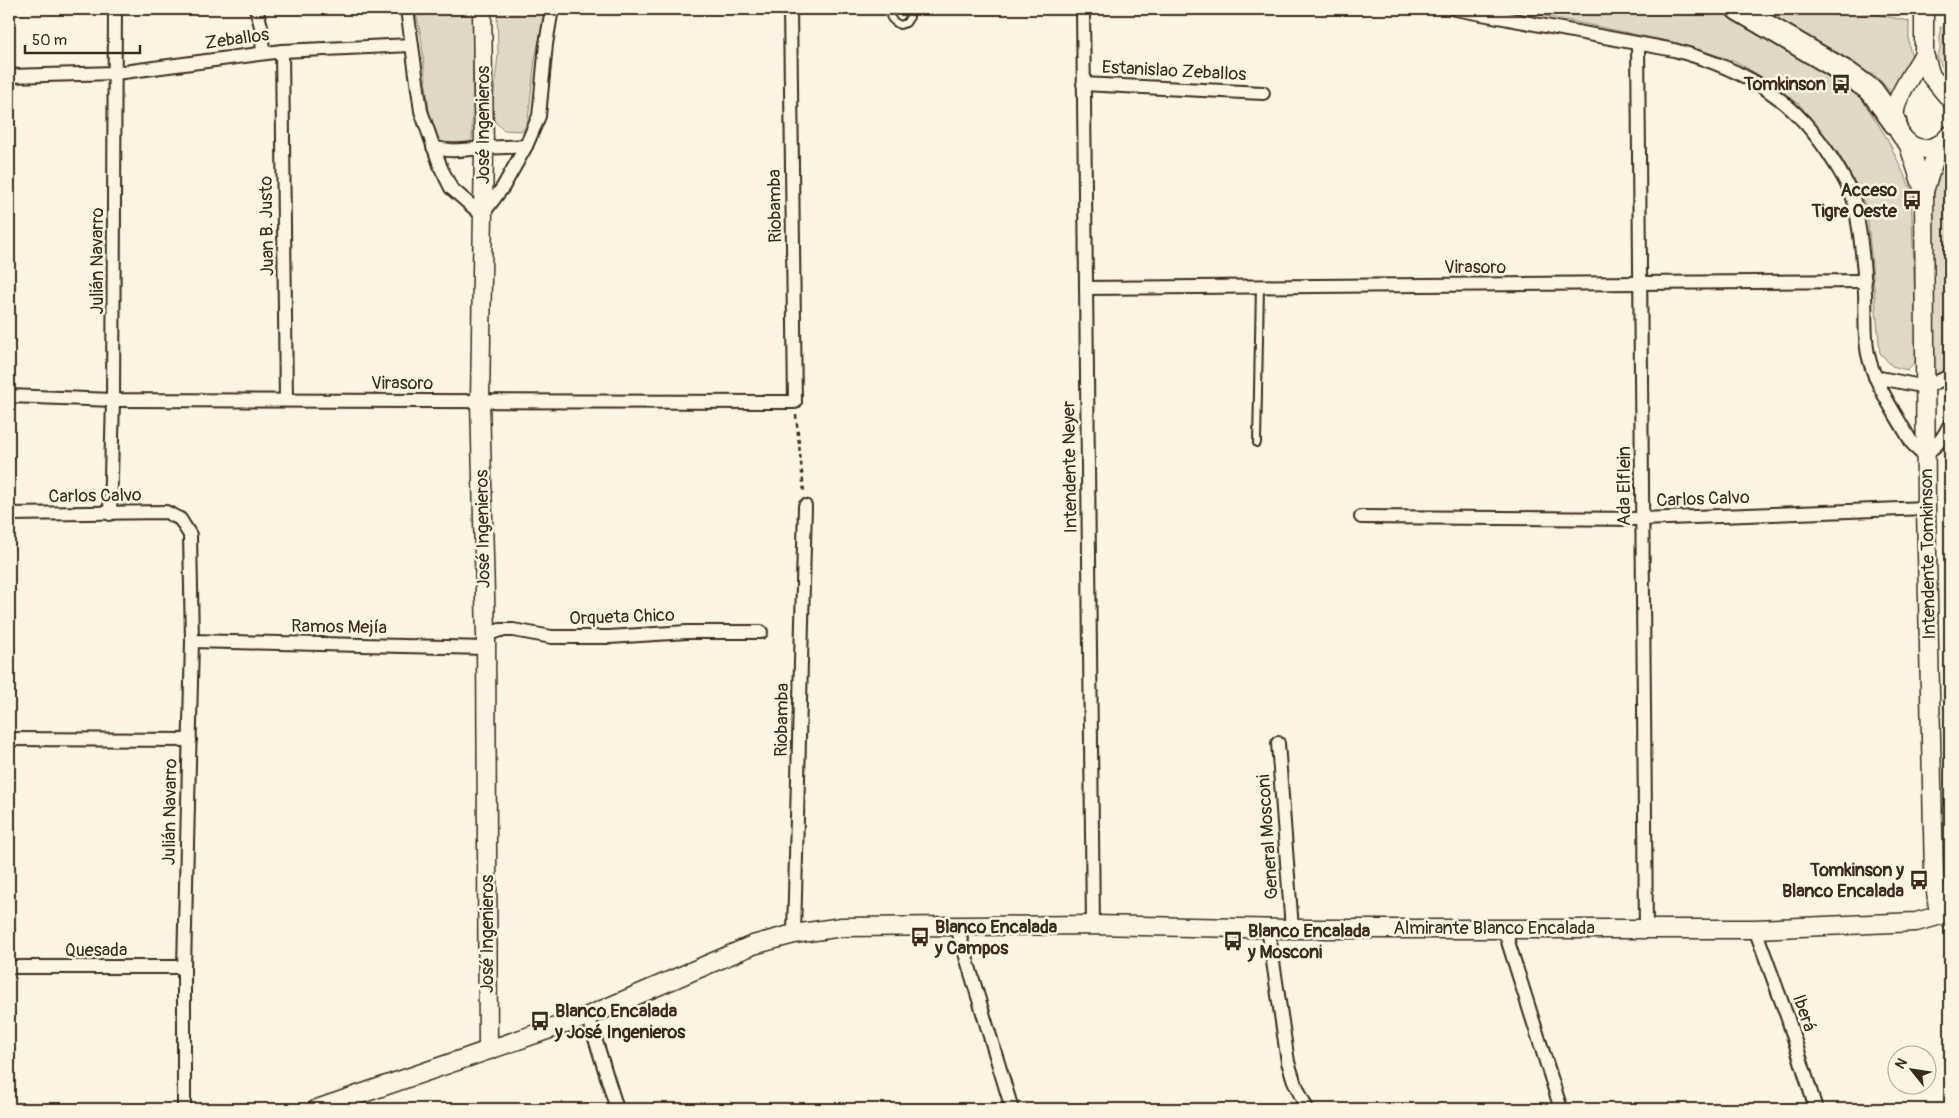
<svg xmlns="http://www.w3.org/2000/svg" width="1959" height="1118" font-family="Pangolin,sans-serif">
<rect width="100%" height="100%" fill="#fcf5e5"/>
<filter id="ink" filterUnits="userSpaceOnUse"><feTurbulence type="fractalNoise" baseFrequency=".02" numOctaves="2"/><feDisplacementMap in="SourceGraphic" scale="10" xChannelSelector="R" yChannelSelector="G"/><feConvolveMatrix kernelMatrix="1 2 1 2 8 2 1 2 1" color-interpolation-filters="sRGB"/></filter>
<g filter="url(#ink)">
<g fill="#e0d8c8" stroke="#8e8173">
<path d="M 415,9 L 473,9 L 472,140 L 462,147 L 445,146 L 436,136 L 429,112 L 421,36 Z"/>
<path d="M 497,9 L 546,9 L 535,59 L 528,120 L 523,131 L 504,130 L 494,121 L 493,103 L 498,54 Z"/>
<path d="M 1511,9 L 1713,9 L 1738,18 L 1808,62 L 1829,78 L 1841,83 L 1859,95 L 1887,138 L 1911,189 L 1917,360 L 1907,370 L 1892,366 L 1880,353 L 1867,212 L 1861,194 L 1839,154 L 1799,104 L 1767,80 L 1735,61 L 1672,42 Z"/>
<path d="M 1748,9 L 1849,9 L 1909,21 L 1909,46 L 1914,63 L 1893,95 L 1875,75 L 1856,69 Z"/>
<path d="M 1940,27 L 1950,29 L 1950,81 L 1937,57 L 1940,49 Z"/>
<path d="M 1950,149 L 1950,378 L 1937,377 L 1930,372 L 1928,235 L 1934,173 L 1938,163 Z"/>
</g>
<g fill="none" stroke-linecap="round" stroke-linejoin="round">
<defs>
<g id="lane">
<path d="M 890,9 C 888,17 892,21 900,25 L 906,23 L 910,17 L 909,9"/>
<path d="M 1257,443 L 1260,286"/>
</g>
<g id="street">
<path d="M 256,9 L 261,26 L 263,53"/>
<path d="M 407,9 L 421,111 L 441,168 L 451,188 L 482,215 L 503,187 L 526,146 L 539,116 L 546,44 L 552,9"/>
<path d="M 1083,9 L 1093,925"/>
<path d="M 1455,9 L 1674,50 C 1745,69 1795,98 1834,162 C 1843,176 1854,194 1856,210 C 1861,237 1864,266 1865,293 C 1866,313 1864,335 1868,354 C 1874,384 1897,416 1912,443 L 1919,451 L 1926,453 C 1938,446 1944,436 1950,424"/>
<path d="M 1638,44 L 1646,928"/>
<path d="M 282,51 L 286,400"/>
<path d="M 9,76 L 116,73 L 282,51 L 411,45"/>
<path d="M 1083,84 L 1263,93"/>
<path d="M 433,147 C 451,153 466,149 485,148 C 499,147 512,147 526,146"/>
<path d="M 1086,288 L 1865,281"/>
<path d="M 1875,377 L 1926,387 L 1950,376"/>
<path d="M 9,396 L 113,400 L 795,402 L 790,9"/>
<path d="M 9,514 L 166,512 L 180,519 L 190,535 L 192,641 L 184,967 L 184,1109"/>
<path d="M 110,514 L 113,400 L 115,9"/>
<path d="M 1361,517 L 1642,519 L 1926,508"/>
<path d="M 486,635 L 500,630 L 513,630 L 552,637 L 609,637 L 687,632 L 761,632"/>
<path d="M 192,641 L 486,648"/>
<path d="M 9,739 L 190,740"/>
<path d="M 1278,743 L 1292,929"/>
<path d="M 957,927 L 1012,1109"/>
<path d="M 1268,928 L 1288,1062 L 1294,1081 L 1307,1109"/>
<path d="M 1504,929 L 1561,1109"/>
<path d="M 1755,929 L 1788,1019 L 1816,1109"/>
<path d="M 794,934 L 805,506"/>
<path d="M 9,967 L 184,967"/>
<path d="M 588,1016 L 617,1109"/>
</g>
<g id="secondary">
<path d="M 482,9 L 484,148 L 480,401 L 486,635 L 488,1050"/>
<path d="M 1924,9 L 1924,54 L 1931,76 L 1950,99"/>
<path d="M 1924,54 C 1916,68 1899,92 1896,106 C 1889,130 1912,159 1938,145 C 1943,143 1947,138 1950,135"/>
<path d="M 1908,143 L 1924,191 L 1926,508 L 1934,876 L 1938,907 L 1950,920"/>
<path d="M 1924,191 L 1939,145"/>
<path d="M 317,1109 L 588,1016 L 753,945 L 794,934 L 842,927 L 1093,925 L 1292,929 L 1755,929 L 1916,922 L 1945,914 L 1950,911"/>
</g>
<path id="highway" d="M 1738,9 L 1847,73 L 1872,91 L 1895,123"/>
</defs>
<use href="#lane" stroke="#3b2a1e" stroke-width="10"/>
<use href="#street" stroke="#3b2a1e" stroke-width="16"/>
<use href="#secondary" stroke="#3b2a1e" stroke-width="21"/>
<use href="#highway" stroke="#3b2a1e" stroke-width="26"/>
<path stroke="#3b2a1e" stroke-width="2.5" stroke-dasharray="4 4" stroke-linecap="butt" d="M 796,415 L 804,492"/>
<use href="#lane" stroke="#fcf5e5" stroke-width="6"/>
<use href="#street" stroke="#fcf5e5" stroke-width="12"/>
<use href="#secondary" stroke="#fcf5e5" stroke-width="18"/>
<use href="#highway" stroke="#fcf5e5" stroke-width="22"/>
</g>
</g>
<defs>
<symbol id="bus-bare" viewBox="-9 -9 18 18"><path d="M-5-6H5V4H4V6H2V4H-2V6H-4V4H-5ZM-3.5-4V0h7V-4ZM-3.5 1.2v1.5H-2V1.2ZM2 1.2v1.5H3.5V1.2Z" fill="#3b2a1e" stroke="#fcf5e5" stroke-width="2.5" paint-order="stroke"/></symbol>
</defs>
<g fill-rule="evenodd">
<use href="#bus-bare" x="1827" y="70" width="28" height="28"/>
<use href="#bus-bare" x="1898" y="186" width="28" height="28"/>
<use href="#bus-bare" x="1905" y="866" width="28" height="28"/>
<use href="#bus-bare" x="906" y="923" width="28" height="28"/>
<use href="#bus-bare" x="1219" y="927" width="28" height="28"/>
<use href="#bus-bare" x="526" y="1007" width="28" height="28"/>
</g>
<g text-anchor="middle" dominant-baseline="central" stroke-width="5" stroke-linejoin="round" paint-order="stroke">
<g font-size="18" fill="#3b2a1e" stroke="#fcf5e5">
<text transform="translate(237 39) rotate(-8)">Zeballos</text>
<text transform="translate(1174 71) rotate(3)">Estanislao Zeballos</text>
<text transform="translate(483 125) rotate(-90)">José Ingenieros</text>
<text transform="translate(775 206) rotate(-91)">Riobamba</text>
<text transform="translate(267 226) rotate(-91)">Juan B. Justo</text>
<text transform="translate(97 261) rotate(-90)">Julián Navarro</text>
<text x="1475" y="267">Virasoro</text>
<text x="402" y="383">Virasoro</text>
<text transform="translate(1070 467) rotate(-91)">Intendente Neyer</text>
<text transform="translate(1624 486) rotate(-90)">Ada Elflein</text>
<text transform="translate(95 496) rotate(-1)">Carlos Calvo</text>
<text transform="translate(1703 499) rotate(-2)">Carlos Calvo</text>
<text transform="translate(483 529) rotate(-91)">José Ingenieros</text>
<text transform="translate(1928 554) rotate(-91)">Intendente Tomkinson</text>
<text transform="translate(622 617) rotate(-2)">Orqueta Chico</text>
<text transform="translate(339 627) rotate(1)">Ramos Mejía</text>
<text transform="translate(782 720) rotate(-89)">Riobamba</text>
<text transform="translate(170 812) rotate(-89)">Julián Navarro</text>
<text transform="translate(1268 837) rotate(-94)">General Mosconi</text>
<text x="1494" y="928">Almirante Blanco Encalada</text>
<text transform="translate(487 934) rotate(-90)">José Ingenieros</text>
<text x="96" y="950">Quesada</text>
<text transform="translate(1804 1013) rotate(71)">Iberá</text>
</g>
<g font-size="18" font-weight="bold" fill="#3b2a1e" stroke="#fcf5e5" text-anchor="end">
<text x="1826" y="84">Tomkinson</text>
<text x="1897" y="190">Acceso<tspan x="1897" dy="21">Tigre Oeste</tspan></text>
<text x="1904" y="870">Tomkinson y<tspan x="1904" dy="21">Blanco Encalada</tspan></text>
<text x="935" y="927" text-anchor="start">Blanco Encalada<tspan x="935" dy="21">y Campos</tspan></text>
<text x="1248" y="931" text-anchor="start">Blanco Encalada<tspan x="1248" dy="21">y Mosconi</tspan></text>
<text x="555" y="1011" text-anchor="start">Blanco Encalada<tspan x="555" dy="21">y José Ingenieros</tspan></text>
</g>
</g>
<rect width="1959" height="1118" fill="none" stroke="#fcf5e5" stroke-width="30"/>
<rect x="15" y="15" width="1929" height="1088" fill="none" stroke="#3b2a1e" stroke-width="2" filter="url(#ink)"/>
<g transform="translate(1912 1070) rotate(300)"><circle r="24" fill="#fcf5e5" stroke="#afa495"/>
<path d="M0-4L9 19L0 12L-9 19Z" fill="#3b2a1e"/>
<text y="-8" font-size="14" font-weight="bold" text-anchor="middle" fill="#3b2a1e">N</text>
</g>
<path d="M25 45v8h115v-8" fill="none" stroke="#3b2a1e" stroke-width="2.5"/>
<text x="32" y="45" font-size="15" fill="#3b2a1e" stroke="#fcf5e5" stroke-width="4" paint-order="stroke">50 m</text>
</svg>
